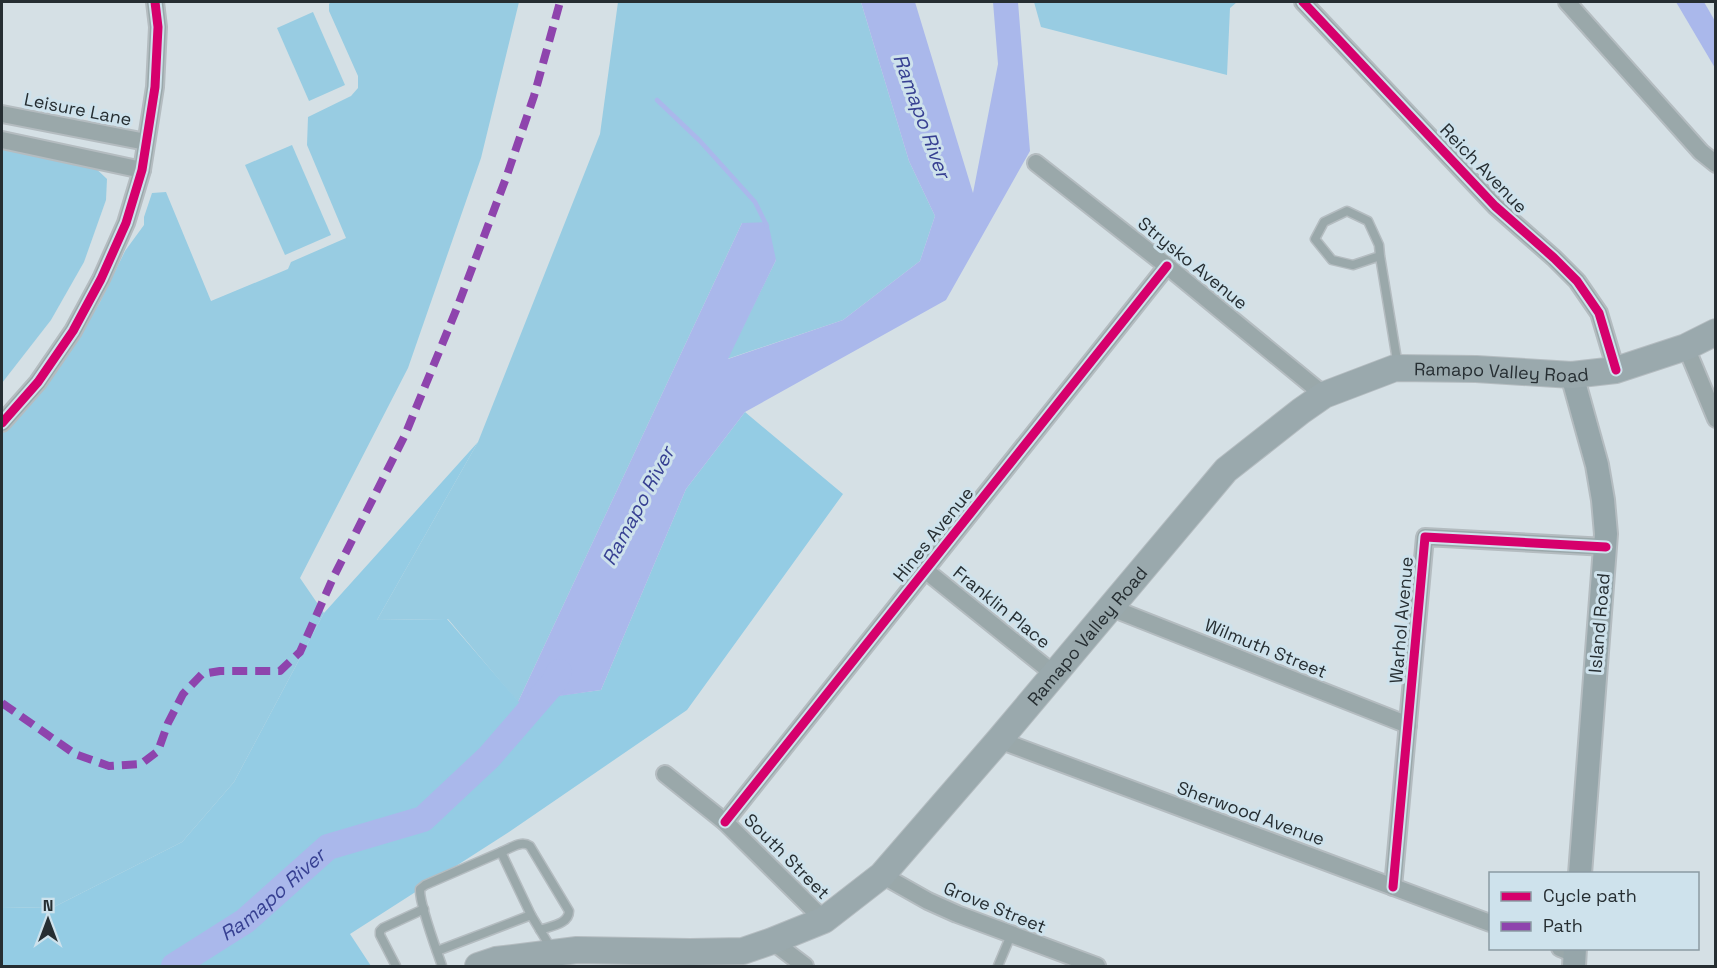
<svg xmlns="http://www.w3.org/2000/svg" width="1717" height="968" font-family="'Space Grotesk',sans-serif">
<rect width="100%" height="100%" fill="#d5e0e5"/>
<g fill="#98cce2">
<path d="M 331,2 L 519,2 L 481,158 L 408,368 L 300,578 L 324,613 L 234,782 L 182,842 L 54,907 L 2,908 L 2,430 L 53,374 L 99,304 L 125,251 L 144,225 L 144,217 L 152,193 L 166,192 L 211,301 L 288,269 L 291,262 L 346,238 L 307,145 L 308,117 L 351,96 L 358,88 L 358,76 L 329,11 L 329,4 Z"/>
<path d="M 618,2 L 861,2 L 909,161 L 935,216 L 920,261 L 843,320 L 727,359 L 776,260 L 742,223 L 518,702 L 448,619 L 377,620 L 478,442 L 600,134 Z"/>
<path d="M 1034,2 L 1237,2 L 1230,8 L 1227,75 L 1041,27 Z"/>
<path d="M 313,12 L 345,85 L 309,101 L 277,28 Z"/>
<path d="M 2,144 L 91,164 L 107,179 L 106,200 L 84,262 L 51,320 L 2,383 Z"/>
<path d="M 292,145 L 331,235 L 285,255 L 245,165 Z"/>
</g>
<path fill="#94cce4" d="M 745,412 L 843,494 L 687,710 L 509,832 L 350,934 L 371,966 L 2,966 L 2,908 L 54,907 L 182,842 L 234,782 L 324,613 L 478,442 L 377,620 L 447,619 L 518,701 L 601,690 L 686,489 Z"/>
<g fill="#aab8eb">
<path d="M 861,2 L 915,2 L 973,193 L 998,64 L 993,2 L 1018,2 L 1030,151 L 946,300 L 745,412 L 686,489 L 601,690 L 518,702 L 742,223 L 768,222 L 776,260 L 728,359 L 843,320 L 920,261 L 935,216 L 909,161 Z"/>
<path d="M 1676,2 L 1704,2 L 1715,21 L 1715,68 Z"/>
</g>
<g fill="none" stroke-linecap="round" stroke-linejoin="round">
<path stroke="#aab8eb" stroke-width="4.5" d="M 657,100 L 700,141 L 755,202 L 767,226"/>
<path stroke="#aab8eb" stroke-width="26" id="s1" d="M 174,966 L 245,921 L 328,847 L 423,819 L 489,757 L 555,681 L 559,672"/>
<defs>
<g id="service">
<path d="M 1380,256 L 1353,265 L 1332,260 L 1315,239 L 1324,222 L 1347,211 L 1368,221 L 1379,245 L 1380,256 L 1398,366"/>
<path d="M 501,852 C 511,848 521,840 530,846 L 569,911 C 569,924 551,926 540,930"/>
<path d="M 437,951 L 531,915"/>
<path d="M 396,966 L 380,935 L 380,931 L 383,928 L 424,909"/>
<path d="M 442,966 C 437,951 419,904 420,889 L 425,885 L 501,852 L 531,915 L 554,953 L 558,966"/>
<path d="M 998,966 L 1011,935"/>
</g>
<g id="minor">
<path d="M 1303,2 L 1495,206 L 1554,258 L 1577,281 L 1599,313 L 1616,370"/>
<path d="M 1567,2 L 1701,152 L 1716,164"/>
<path d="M 2,114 L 146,142"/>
<path d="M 2,140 L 142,170"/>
<path d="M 1036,163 L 1167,266 L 1324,395"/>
<path d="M 1686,347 L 1716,419"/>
<path d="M 2,423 L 38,382 L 73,331 L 101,279 L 126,223 L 142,170 L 155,87 L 158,27 L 155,2"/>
<path d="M 925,570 L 1054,674"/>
<path d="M 1109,607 L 1408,725"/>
<path d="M 999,740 L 1490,923"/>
<path d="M 665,774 L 725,822 L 824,920"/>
<path d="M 725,822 L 1167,266"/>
<path d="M 882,875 L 928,901 L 957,914 L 1097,966"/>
<path d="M 1393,887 L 1425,537 L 1606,547"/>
<path d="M 772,941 L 805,966"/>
<path d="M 1560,948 L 1575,954"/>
</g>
<g id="secondary">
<path d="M 1572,375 L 1597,465 L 1603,500 L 1606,534 L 1580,874"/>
<path d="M 1574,966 L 1575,948"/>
</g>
<g id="primary">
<path id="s2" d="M 478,966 L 496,960 L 577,950 L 690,952 L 743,951 L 772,941 L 824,920 L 882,875 L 999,740 L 1226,470 L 1301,411 L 1324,395 L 1395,368 L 1476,369 L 1572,375 L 1616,370 L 1686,347 L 1716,332"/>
</g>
</defs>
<use href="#service" stroke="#b4bcc0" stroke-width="11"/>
<use href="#minor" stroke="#b4bcc0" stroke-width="20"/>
<use href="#secondary" stroke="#b4bcc0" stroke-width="26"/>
<use href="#primary" stroke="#b4bcc0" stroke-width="28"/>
<use href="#service" stroke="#9aa8aa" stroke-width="8"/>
<use href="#minor" stroke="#9aa8aa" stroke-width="16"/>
<use href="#secondary" stroke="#96a6aa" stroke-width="22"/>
<use href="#primary" stroke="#9aa9ad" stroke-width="26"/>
<path stroke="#8e44ad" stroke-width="8" stroke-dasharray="15 8" stroke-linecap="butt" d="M 2,703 L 75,754 L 109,766 L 141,764 L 158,751 L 168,723 L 183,694 L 202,674 L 220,671 L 280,671 L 300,652 L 333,578 L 405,435 L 457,308 L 506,178 L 534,96 L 560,2"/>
<defs>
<g id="cycleway">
<path d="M 1303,2 L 1495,206 L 1554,258 L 1577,281 L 1599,313 L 1616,370"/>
<path d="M 2,423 L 38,382 L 73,331 L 101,279 L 126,223 L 142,170 L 155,87 L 158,27 L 155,2"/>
<path d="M 725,822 L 1167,266"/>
<path d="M 1393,887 L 1425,537 L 1606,547"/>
</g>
</defs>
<use href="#cycleway" stroke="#cee2ec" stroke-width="13"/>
<use href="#cycleway" stroke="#d6006c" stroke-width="9"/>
</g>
<g text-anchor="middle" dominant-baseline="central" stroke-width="6" stroke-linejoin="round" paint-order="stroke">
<g font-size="18" fill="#262e32" stroke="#cee2ec">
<text transform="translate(78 109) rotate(11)">Leisure Lane</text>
<text transform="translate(1484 168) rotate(46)">Reich Avenue</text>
<text transform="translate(1193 263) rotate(39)">Strysko Avenue</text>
<text stroke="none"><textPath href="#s2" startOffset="1264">Ramapo Valley Road</textPath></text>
<text transform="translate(933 534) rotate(-51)">Hines Avenue</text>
<text transform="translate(1002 607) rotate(39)">Franklin Place</text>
<text transform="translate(1401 620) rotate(-85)">Warhol Avenue</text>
<text transform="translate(1599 623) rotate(-85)">Island Road</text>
<text stroke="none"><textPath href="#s2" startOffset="742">Ramapo Valley Road</textPath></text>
<text transform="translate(1266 648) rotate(22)">Wilmuth Street</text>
<text transform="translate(1251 813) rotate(20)">Sherwood Avenue</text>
<text transform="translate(787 856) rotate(45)">South Street</text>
<text transform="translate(995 907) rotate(22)">Grove Street</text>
</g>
<g font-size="20" font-style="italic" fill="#374092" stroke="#cee2ec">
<text transform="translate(922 116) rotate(70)">Ramapo River</text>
<text transform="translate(638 506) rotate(-62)">Ramapo River</text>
<text stroke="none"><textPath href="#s1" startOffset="122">Ramapo River</textPath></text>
</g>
</g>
<rect width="1717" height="968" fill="none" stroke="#262e32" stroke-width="6"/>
<rect x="1489" y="872" width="210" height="78" fill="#cee2ec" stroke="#8b9aa2" stroke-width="1.5"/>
<rect x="1501" y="892" width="30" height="9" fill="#d6006c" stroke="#8b9aa2" stroke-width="1.5"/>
<text x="1543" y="902" font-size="18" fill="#262e32">Cycle path</text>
<rect x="1501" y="922" width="30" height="9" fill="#8e44ad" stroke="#8b9aa2" stroke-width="1.5"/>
<text x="1543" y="932" font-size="18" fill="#262e32">Path</text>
<g transform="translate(48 920)" stroke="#cee2ec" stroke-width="4.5" paint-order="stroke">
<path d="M0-4.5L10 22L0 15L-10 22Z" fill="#262e32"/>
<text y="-9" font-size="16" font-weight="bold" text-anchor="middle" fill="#262e32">N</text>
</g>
</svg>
